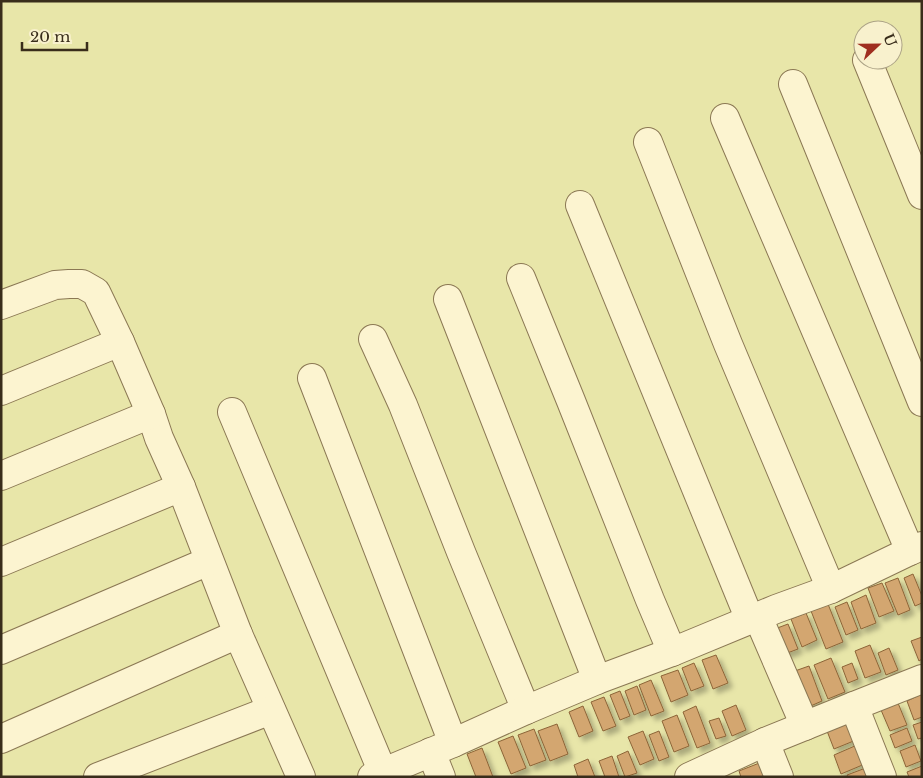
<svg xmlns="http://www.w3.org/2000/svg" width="923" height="778" font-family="'Libre Baskerville',serif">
<defs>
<filter id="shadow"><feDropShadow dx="4.5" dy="4.5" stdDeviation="2.5" flood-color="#0004"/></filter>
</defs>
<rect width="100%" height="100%" fill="#f2e9bd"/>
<path fill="#e8e6a9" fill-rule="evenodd" d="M 1,1 L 922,1 L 922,777 L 1,777 ZM 863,30 L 893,30 L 893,60 L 863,60 Z"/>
<g fill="#d3a66f" stroke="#8c6438" filter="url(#shadow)">
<path d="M 913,574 L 922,596 L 922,603 L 915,606 L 904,578 Z"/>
<path d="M 898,578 L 910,610 L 898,615 L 885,583 Z"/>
<path d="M 882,583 L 894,611 L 879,617 L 868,588 Z"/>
<path d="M 866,595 L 876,623 L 861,629 L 851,602 Z"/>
<path d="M 847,602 L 858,630 L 846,635 L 835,607 Z"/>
<path d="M 828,604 L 843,642 L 826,649 L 811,611 Z"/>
<path d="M 806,613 L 817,640 L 802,647 L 791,619 Z"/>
<path d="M 788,624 L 798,649 L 782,655 L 772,630 Z"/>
<path d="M 922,637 L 922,659 L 919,661 L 911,641 Z"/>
<path d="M 870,645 L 881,672 L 865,678 L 855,651 Z"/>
<path d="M 889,648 L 898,670 L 886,675 L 878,653 Z"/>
<path d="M 716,655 L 728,683 L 713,689 L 702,660 Z"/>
<path d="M 831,658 L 845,692 L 828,699 L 814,665 Z"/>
<path d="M 694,663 L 704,686 L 691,691 L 682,668 Z"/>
<path d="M 852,663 L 858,679 L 848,683 L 842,667 Z"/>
<path d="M 809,666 L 822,701 L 806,708 L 792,672 Z"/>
<path d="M 678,670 L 688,695 L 671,702 L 661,676 Z"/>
<path d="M 651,680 L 664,711 L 651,716 L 639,685 Z"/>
<path d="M 637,686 L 646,710 L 634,715 L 625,691 Z"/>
<path d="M 620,691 L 630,716 L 620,720 L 610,695 Z"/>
<path d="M 922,694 L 922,717 L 914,720 L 907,701 Z"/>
<path d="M 604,697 L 616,726 L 603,731 L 591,702 Z"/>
<path d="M 898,703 L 907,725 L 890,731 L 881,710 Z"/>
<path d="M 736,705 L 746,730 L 732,736 L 722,711 Z"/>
<path d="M 583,706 L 593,731 L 579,737 L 569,712 Z"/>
<path d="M 696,706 L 710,743 L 697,748 L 683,712 Z"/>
<path d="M 677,715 L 689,746 L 674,752 L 662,721 Z"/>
<path d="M 719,718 L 726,736 L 716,739 L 709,721 Z"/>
<path d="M 854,720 L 861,738 L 834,749 L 827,731 Z"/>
<path d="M 922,722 L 922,738 L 918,739 L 913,725 Z"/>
<path d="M 557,724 L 568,754 L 550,761 L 538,731 Z"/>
<path d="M 907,728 L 912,741 L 895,748 L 890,735 Z"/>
<path d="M 534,729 L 546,760 L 530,766 L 518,735 Z"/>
<path d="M 643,731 L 654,759 L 640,765 L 628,737 Z"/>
<path d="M 659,731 L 669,757 L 659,761 L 649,735 Z"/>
<path d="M 513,736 L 526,768 L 511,774 L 498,742 Z"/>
<path d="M 864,742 L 872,761 L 841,774 L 834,755 Z"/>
<path d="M 915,745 L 921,761 L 906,767 L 900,751 Z"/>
<path d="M 482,748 L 493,777 L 476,777 L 467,754 Z"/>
<path d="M 628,751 L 637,773 L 625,777 L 617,756 Z"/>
<path d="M 612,756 L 619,777 L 605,777 L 599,761 Z"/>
<path d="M 588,759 L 595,777 L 578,777 L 574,765 Z"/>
<path d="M 767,760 L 773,777 L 741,777 L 739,771 Z"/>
<path d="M 871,766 L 875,777 L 848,777 L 847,775 Z"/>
<path d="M 922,766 L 922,777 L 909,777 L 907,772 Z"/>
</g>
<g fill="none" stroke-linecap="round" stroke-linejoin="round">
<defs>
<g id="minor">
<path d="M 867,60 L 922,195"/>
<path d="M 793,84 L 922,402"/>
<path d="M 725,118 L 910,551"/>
<path d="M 648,142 L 728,344 L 831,589"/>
<path d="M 580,205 L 750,620"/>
<path d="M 521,278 L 571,401 L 650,600 L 672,652"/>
<path d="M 448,299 L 597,680"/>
<path d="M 1,305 L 55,285 L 69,284 L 82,284 L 96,292 L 120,342 L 151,414 L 159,438 L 181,487 L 238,634 L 301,777"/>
<path d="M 373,339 L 403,405 L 461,552 L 526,710"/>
<path d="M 312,378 L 453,743"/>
<path d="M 1,391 L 120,342"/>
<path d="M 232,412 L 383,773"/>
<path d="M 1,476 L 151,414"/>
<path d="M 1,562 L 181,487"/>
<path d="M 758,617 L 805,726"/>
<path d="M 1,650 L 209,561"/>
<path d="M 854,706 L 882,777"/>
<path d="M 1,739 L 238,634"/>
<path d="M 765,742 L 779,777"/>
<path d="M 431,752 L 441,777"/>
<path d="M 98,777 L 271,710"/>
<path d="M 372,777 L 453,743 L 526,710 L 597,680 L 672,652 L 776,609 L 831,589 L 910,551 L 922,546"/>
<path d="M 689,777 L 765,742 L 854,706 L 922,679"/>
</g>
</defs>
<use href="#minor" stroke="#8b7854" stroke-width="30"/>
<use href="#minor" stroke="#fcf4d0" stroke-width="28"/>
</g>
<rect width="923" height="778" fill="none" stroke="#392d1b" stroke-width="5"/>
<g transform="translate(878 45) rotate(68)"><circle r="24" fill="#f8f1cd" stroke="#aca386"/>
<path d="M0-4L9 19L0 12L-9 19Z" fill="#9f2f1f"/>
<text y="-8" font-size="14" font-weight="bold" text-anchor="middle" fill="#392d1b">U</text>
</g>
<path d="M22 42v8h65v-8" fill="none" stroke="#392d1b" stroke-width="2.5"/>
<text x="30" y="42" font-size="15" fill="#392d1b" stroke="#f8f1cd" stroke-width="4" paint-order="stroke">20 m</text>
</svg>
